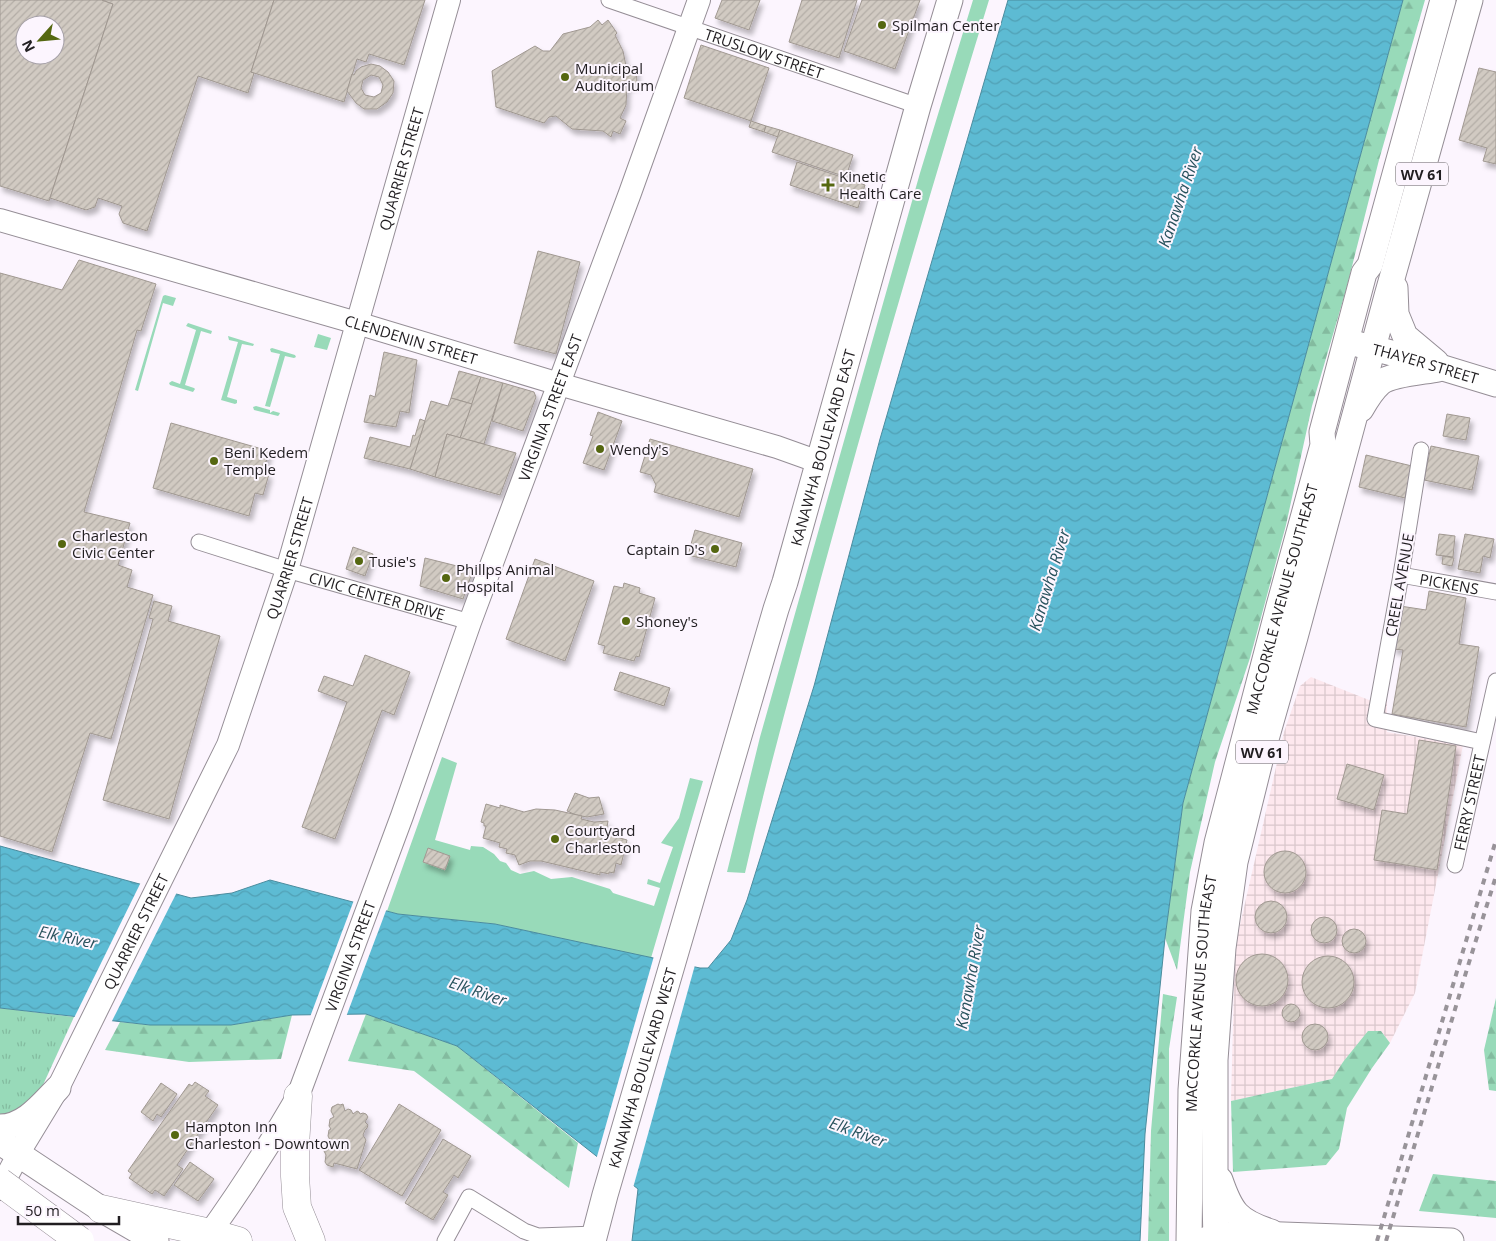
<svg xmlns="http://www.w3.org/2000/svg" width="1496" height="1241" font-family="'Open Sans',sans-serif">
<defs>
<pattern id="industrial-grid" width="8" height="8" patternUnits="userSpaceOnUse" patternTransform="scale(1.25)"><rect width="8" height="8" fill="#fde8ee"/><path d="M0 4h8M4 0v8" fill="none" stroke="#d9c7cc"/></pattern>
<pattern id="forest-firs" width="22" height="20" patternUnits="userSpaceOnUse" patternTransform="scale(1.25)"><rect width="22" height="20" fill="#98dab9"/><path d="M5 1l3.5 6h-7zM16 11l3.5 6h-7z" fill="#83bb9f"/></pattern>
<pattern id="park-tufts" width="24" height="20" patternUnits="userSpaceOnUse" patternTransform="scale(1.25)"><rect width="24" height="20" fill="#98dab9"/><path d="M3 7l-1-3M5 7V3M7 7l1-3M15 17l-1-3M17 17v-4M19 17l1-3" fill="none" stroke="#83bb9f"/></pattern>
<pattern id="water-waves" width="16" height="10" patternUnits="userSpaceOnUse" patternTransform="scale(1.25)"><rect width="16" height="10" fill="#5dbbd3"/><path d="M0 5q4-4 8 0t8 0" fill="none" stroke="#51a0b5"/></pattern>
<pattern id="building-hatch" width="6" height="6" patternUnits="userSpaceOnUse" patternTransform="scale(1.25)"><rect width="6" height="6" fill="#d1cac2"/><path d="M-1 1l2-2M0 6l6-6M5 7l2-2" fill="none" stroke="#b3ada6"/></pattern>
<filter id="shadow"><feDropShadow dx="3" dy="5" stdDeviation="2.5" flood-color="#0004"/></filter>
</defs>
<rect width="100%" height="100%" fill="#fcf5fe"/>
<path fill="url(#industrial-grid)" d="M 1311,677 L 1369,700 L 1387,701 L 1387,732 L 1463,745 L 1415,993 L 1390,1043 L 1381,1031 L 1343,1062 L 1333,1079 L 1231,1101 L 1235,947 L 1284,732 L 1300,686 Z"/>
<g fill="#98dab9">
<path d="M 973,0 L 989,0 C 930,192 874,384 821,578 C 795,676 767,774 745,873 L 727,872 L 760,737 L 920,173 Z"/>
<path d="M 165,295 L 176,298 L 173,306 L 163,303 L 138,391 L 135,390 L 163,296 Z"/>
<path d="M 188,323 L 212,331 L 211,334 L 201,331 L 185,385 L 194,388 L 195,389 L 193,392 L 170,385 L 169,383 L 172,381 L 180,384 L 196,330 L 186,326 Z"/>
<path d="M 318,334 L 331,338 L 327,350 L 314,347 Z"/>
<path d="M 228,336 L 254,344 L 253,346 L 242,344 L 227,397 L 237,400 L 237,403 L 235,404 L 221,400 L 238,342 L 229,340 Z"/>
<path d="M 272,348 L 295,355 L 296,357 L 294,358 L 285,356 L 270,407 L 265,406 L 280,354 L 271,352 L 270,349 Z"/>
<path d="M 256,406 L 270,410 L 270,413 L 273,411 L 280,413 L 279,415 L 278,416 L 254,410 L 253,407 Z"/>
<path d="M 442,757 L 457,763 L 435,840 L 470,850 L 471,846 L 483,847 L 494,854 L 500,861 L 506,863 L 511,870 L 520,874 L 534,871 L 551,879 L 572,877 L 610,889 L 613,893 L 654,906 L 660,888 L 647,884 L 648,879 L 660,883 L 673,847 L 661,843 L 679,818 L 690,778 L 703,781 L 651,958 L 495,924 L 398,914 L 387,911 Z"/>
</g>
<g fill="url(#forest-firs)">
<path d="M 1403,0 L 1425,0 L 1379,160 L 1346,290 L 1312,406 L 1286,525 L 1250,658 L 1215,762 L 1190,872 L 1177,970 L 1165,938 L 1183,803 Z"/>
<path d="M 1163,994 L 1177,997 L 1169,1049 L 1169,1241 L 1148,1241 L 1151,1131 Z"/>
<path d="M 1496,998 L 1496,1091 L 1489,1090 L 1484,1050 Z"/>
<path d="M 366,1014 L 457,1046 L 578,1143 L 569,1188 L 414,1071 L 348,1061 Z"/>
<path d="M 292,1015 L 281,1059 L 189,1062 L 105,1050 L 120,1022 L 150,1025 L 231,1025 Z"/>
<path d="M 1368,1031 L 1381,1031 L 1390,1043 L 1372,1068 L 1347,1108 L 1339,1149 L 1326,1165 L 1233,1172 L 1231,1101 L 1332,1079 L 1343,1062 Z"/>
<path d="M 1433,1174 L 1496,1181 L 1496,1218 L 1419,1211 Z"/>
</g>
<path fill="url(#park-tufts)" d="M 0,1008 L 74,1017 L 43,1085 L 22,1109 L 9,1116 L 0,1114 Z"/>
<path fill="url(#water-waves)" stroke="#4b8c9e" d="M 1008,0 L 1403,0 L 1183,803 L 1165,938 L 1145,1134 L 1140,1241 L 632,1241 L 638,1189 L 457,1046 L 366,1014 L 292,1015 L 231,1025 L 150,1025 L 0,1008 L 0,846 L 191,898 L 232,893 L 270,880 L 398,914 L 495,924 L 700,968 L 708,968 L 731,940 L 747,900 L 814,686 L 880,439 Z"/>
<g fill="#fcf5fe">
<path d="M 141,882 L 177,892 L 111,1023 L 73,1020 Z"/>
<path d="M 354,900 L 387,908 L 346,1017 L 310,1017 Z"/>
<path d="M 654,956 L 695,965 L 633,1188 L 596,1160 Z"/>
</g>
<g fill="url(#building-hatch)" stroke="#a09891" fill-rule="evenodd" filter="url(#shadow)">
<path d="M 0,0 L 102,0 L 113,4 L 49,201 L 0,186 ZM 25,25 L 55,25 L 55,55 L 25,55 Z"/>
<path d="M 102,0 L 274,0 L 251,72 L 254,73 L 248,93 L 198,76 L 147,231 L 123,223 L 119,214 L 122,206 L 98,198 L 95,207 L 86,210 L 50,198 L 113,4 Z"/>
<path d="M 274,0 L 425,0 L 404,65 L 369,54 L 366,62 L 357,59 L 344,102 L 251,72 Z"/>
<path d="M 722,0 L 760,0 L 749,30 L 715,18 Z"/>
<path d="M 802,0 L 857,0 L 839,58 L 789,42 Z"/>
<path d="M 862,0 L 920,0 L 895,69 L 844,51 Z"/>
<path d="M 598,20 L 602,25 L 608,20 L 617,33 L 615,35 L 623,51 L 626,66 L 636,65 L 637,84 L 627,85 L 626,105 L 620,118 L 626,121 L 620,134 L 613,131 L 611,137 L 603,131 L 572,129 L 556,116 L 549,117 L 544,123 L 496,107 L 492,71 L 535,46 L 543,51 L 550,51 L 563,34 L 590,27 Z"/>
<path d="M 701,45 L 769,68 L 751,121 L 684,98 Z"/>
<path d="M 371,64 L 380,66 L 388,72 L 394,81 L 393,93 L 387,102 L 377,109 L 364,109 L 356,103 L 347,91 L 352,74 L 354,75 L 356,71 L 361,67 ZM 371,75 L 379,77 L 383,85 L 381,93 L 374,97 L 365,95 L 361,88 L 363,80 Z"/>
<path d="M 1479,68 L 1496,72 L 1496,164 L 1483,161 L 1487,148 L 1459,140 Z"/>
<path d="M 751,121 L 766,126 L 764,132 L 749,127 Z"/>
<path d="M 766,126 L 780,130 L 778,137 L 764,132 Z"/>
<path d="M 780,130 L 853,155 L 846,177 L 772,152 Z"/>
<path d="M 797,162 L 865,185 L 858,208 L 790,185 Z"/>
<path d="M 538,251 L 580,262 L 556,354 L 514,343 Z"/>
<path d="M 79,260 L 156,284 L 141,331 L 137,330 L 84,512 L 130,523 L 118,565 L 132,570 L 127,587 L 153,595 L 111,739 L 90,733 L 52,852 L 0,836 L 0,273 L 62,290 Z"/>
<path d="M 384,352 L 417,360 L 409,413 L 400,411 L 396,427 L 364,422 L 370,395 L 375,397 Z"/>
<path d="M 459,371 L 481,377 L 472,404 L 451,398 Z"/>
<path d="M 481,377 L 503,383 L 484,444 L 460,438 Z"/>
<path d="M 503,383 L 534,392 L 536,397 L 523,431 L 492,421 Z"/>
<path d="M 451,398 L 472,404 L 460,438 L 447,434 L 435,477 L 410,469 L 431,401 L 448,406 Z"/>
<path d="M 598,412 L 622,421 L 604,470 L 583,463 L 593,436 L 590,435 Z"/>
<path d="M 1447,414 L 1470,418 L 1466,440 L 1443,436 Z"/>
<path d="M 420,419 L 425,421 L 410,469 L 364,458 L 370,437 L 410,447 L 413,435 L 415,436 Z"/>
<path d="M 171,423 L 269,451 L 263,473 L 269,474 L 263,495 L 255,493 L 249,516 L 153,488 Z"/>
<path d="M 447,434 L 516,453 L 500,495 L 435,477 Z"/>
<path d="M 650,439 L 753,469 L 739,517 L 654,492 L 656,485 L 651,475 L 640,472 Z"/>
<path d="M 1431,446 L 1479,456 L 1472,490 L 1424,480 Z"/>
<path d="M 1366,455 L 1412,466 L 1405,498 L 1359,487 Z"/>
<path d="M 695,530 L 742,543 L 736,567 L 688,555 Z"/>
<path d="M 1439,534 L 1455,536 L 1453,557 L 1436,555 Z"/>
<path d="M 1465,534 L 1494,539 L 1490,558 L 1483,556 L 1480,573 L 1458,569 Z"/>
<path d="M 353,547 L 373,554 L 365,576 L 346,569 Z"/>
<path d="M 1443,556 L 1454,558 L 1452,566 L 1442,564 Z"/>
<path d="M 425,558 L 473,570 L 463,599 L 420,586 Z"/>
<path d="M 535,559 L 594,581 L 565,661 L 506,639 Z"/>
<path d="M 624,583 L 640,588 L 639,593 L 655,598 L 639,657 L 636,656 L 634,661 L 603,653 L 605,646 L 598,644 L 614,586 L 623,588 Z"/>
<path d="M 1429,591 L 1466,598 L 1459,644 L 1479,647 L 1466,727 L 1392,714 L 1403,650 L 1393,649 L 1400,606 L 1426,610 Z"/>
<path d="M 154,601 L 172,606 L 168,621 L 220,636 L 169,819 L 103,800 L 153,619 L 149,618 Z"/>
<path d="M 365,655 L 410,672 L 394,715 L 382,710 L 335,839 L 302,827 L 347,702 L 318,691 L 324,676 L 353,686 Z"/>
<path d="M 620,672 L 670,688 L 664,706 L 614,690 Z"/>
<path d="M 1419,740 L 1456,746 L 1437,870 L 1374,860 L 1382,810 L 1407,814 Z"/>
<path d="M 1347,764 L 1384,775 L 1374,810 L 1337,799 Z"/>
<path d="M 575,793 L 589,798 L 599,797 L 604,814 L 587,817 L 576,815 L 567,811 Z"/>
<path d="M 486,804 L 500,808 L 500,805 L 524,812 L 536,809 L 555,810 L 582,816 L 581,819 L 594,822 L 608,821 L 606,834 L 627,840 L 621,865 L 616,863 L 614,873 L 609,872 L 609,874 L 600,872 L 600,875 L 541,861 L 530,861 L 519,865 L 515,855 L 506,853 L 507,849 L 499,847 L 500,843 L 483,838 L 486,826 L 484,826 L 484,823 L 481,822 Z"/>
<path d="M 428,848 L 450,856 L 445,870 L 423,862 Z"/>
<circle cx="1285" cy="872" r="21"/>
<circle cx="1271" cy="917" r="16"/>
<circle cx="1324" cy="930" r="13"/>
<circle cx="1354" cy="941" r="12"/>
<circle cx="1262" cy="980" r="26"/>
<circle cx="1328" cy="982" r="26"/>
<circle cx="1291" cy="1013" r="9"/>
<circle cx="1315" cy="1037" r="13"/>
<path d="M 195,1082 L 209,1091 L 205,1096 L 218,1105 L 177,1165 L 183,1169 L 164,1196 L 155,1190 L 152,1194 L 129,1178 L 132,1174 L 128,1171 L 189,1084 L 192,1086 Z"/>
<path d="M 161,1083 L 177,1094 L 161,1117 L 157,1114 L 153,1121 L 141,1112 Z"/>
<path d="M 338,1104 L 340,1105 L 343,1104 L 345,1111 L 348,1109 L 351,1110 L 353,1114 L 357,1111 L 359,1112 L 360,1114 L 363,1113 L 366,1114 L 368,1117 L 365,1122 L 368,1125 L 367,1128 L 365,1130 L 363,1135 L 366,1140 L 357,1169 L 334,1163 L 333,1167 L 327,1165 L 325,1162 L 326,1155 L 324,1151 L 326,1142 L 330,1140 L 328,1136 L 329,1130 L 331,1129 L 329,1126 L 330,1119 L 334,1117 L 331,1111 L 332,1107 Z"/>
<path d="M 399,1104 L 441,1130 L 402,1196 L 359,1170 Z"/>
<path d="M 443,1139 L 471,1156 L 458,1178 L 454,1175 L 443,1192 L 448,1195 L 433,1220 L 405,1203 Z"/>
<path d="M 190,1162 L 214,1179 L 198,1201 L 174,1185 Z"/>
</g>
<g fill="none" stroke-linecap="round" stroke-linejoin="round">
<defs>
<g id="street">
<path id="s1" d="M 609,0 L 918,106"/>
<path d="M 1421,450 L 1401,575 L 1375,719 L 1482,742"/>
<path id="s2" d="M 199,542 L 287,570 L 470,622"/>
<path id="s3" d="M 1401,575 L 1496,592"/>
<path id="s4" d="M 1455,865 L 1496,681"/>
<path d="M 445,1241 L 469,1197 L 524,1231 L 538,1236 L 596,1234"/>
</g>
<g id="secondary">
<path id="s5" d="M 0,220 L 357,323 L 559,384 L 777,447 L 819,462"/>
<path id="s6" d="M 0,1189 L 24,1144 L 58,1088 L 228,745 L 287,570 L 449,0"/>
<path id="s7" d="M 204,1241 C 238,1194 269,1146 298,1096 L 402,816 L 470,622 L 630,193 L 699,0"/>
</g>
<g id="primary">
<path d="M 1395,288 L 1396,314 L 1405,336 L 1436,362"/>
<path id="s8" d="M 1357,344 L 1407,357 L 1496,384"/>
<path d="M 1361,409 C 1366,400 1372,390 1380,383 C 1391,374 1423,372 1438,369"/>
<path d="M 0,1127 C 25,1127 42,1104 58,1088"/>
<path d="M 0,1142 L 101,1209 L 156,1241"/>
<path d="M 1220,1180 C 1231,1212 1237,1221 1271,1232"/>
<path id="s9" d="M 593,1241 L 605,1195 L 776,609 L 785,582 L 918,106 L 950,0"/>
<path id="s10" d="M 1189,1241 L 1191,1090 L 1204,911 L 1217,843 L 1279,606 L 1323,445 L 1322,432 L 1364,273 L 1370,265 L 1443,0"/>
<path d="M 1202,1241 L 1216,1236 L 1255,1234 L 1451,1241"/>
<path d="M 1216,1241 L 1215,1199 L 1215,1060 L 1223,948 L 1235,862 L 1262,753 L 1295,637 L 1387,296 L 1470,0"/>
</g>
<g id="highway">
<path d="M 298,1096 L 295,1146 L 295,1176 L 297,1207 L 311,1241"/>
<path d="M 101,1209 L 210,1233 L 238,1241"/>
</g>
</defs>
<use href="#street" stroke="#958e96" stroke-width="17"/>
<use href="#secondary" stroke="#958e96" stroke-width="24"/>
<use href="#primary" stroke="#958e96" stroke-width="27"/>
<use href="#highway" stroke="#958e96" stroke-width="29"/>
<use href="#street" stroke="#fff" stroke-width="15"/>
<use href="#secondary" stroke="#fff" stroke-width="22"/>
<use href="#primary" stroke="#fff" stroke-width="25"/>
<use href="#highway" stroke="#fff" stroke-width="28"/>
<g stroke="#989399" stroke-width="4" stroke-dasharray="6 6" stroke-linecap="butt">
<path d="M 1377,1241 L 1496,840"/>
<path d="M 1386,1241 L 1467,969 L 1496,876"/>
</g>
<defs>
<path id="highway-bridge" d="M 0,1182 L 80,1241"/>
</defs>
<use href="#highway-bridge" stroke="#958e96" stroke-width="29" stroke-linecap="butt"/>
<use href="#highway-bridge" stroke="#fff" stroke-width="28"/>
</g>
<g fill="#556711" stroke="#fcf5fe" stroke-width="2">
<circle cx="882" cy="25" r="5"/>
<circle cx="565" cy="77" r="5"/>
<path d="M825.5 177.5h5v5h5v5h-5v5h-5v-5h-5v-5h5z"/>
<circle cx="600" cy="449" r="5"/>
<circle cx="214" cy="461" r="5"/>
<circle cx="62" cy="544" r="5"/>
<circle cx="715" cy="549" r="5"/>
<circle cx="359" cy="561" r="5"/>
<circle cx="446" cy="578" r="5"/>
<circle cx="626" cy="621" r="5"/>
<circle cx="555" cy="839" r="5"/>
<circle cx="175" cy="1135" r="5"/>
</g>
<g text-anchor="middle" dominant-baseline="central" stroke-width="4" stroke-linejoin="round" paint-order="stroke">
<g fill="#fcf5fe" stroke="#635e63" stroke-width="1">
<rect x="1396" y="162.5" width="52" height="23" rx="4"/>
<rect x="1236" y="740.5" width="52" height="23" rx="4"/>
</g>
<g font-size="14" font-weight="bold" fill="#211e21">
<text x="1422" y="174">WV 61</text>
<text x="1262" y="752">WV 61</text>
</g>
<g font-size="15" fill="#211e21" stroke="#fcf5fe" text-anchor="start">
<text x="892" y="25">Spilman Center</text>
<text x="575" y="68">Municipal<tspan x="575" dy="17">Auditorium</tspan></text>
<text x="839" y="176">Kinetic<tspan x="839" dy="17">Health Care</tspan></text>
<text x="610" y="449">Wendy's</text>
<text x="224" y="452">Beni Kedem<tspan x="224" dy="17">Temple</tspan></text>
<text x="72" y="535">Charleston<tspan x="72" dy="17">Civic Center</tspan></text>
<text x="705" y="549" text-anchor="end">Captain D's</text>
<text x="369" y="561">Tusie's</text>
<text x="456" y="569">Phillps Animal<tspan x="456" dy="17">Hospital</tspan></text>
<text x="636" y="621">Shoney's</text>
<text x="565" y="830">Courtyard<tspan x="565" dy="17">Charleston</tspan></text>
<text x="185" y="1126">Hampton Inn<tspan x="185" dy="17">Charleston - Downtown</tspan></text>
</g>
<g font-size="15" fill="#211e21" stroke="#fcf5fe">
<text stroke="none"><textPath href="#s1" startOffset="164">TRUSLOW STREET</textPath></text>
<text stroke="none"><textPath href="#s6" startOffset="1101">QUARRIER STREET</textPath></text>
<text stroke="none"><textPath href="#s5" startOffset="428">CLENDENIN STREET</textPath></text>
<text stroke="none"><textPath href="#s8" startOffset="71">THAYER STREET</textPath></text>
<text stroke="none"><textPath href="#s7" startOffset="906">VIRGINIA STREET EAST</textPath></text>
<text stroke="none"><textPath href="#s9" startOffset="826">KANAWHA BOULEVARD EAST</textPath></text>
<text stroke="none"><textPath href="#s6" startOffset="696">QUARRIER STREET</textPath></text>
<text stroke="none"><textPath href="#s3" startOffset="49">PICKENS</textPath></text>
<text transform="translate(1399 585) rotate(-80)">CREEL AVENUE</text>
<text stroke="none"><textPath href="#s2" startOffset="186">CIVIC CENTER DRIVE</textPath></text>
<text stroke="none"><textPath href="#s10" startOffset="652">MACCORKLE AVENUE SOUTHEAST</textPath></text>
<text stroke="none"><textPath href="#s4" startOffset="64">FERRY STREET</textPath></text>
<text stroke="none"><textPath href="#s6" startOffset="291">QUARRIER STREET</textPath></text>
<text stroke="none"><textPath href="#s7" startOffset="322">VIRGINIA STREET</textPath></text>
<text stroke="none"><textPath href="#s10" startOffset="248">MACCORKLE AVENUE SOUTHEAST</textPath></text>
<text stroke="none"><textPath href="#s9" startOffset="180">KANAWHA BOULEVARD WEST</textPath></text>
</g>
<g font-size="16" font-style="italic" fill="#28525d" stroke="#fcf5fe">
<text transform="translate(1180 197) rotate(-71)">Kanawha River</text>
<text transform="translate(1049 580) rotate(-73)">Kanawha River</text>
<text transform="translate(68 937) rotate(12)">Elk River</text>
<text transform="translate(970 977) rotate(-80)">Kanawha River</text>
<text transform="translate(478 991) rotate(19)">Elk River</text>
<text transform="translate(858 1132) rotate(20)">Elk River</text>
</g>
</g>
<g transform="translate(40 40) rotate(243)"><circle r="24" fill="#fcf5fe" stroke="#a49fa6"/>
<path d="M0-4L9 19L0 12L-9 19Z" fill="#556711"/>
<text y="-8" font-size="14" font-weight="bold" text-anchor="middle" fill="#211e21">N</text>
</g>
<path d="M18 1216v8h101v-8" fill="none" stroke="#211e21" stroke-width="2.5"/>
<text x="25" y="1216" font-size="15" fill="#211e21" stroke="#fcf5fe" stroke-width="4" paint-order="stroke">50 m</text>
</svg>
